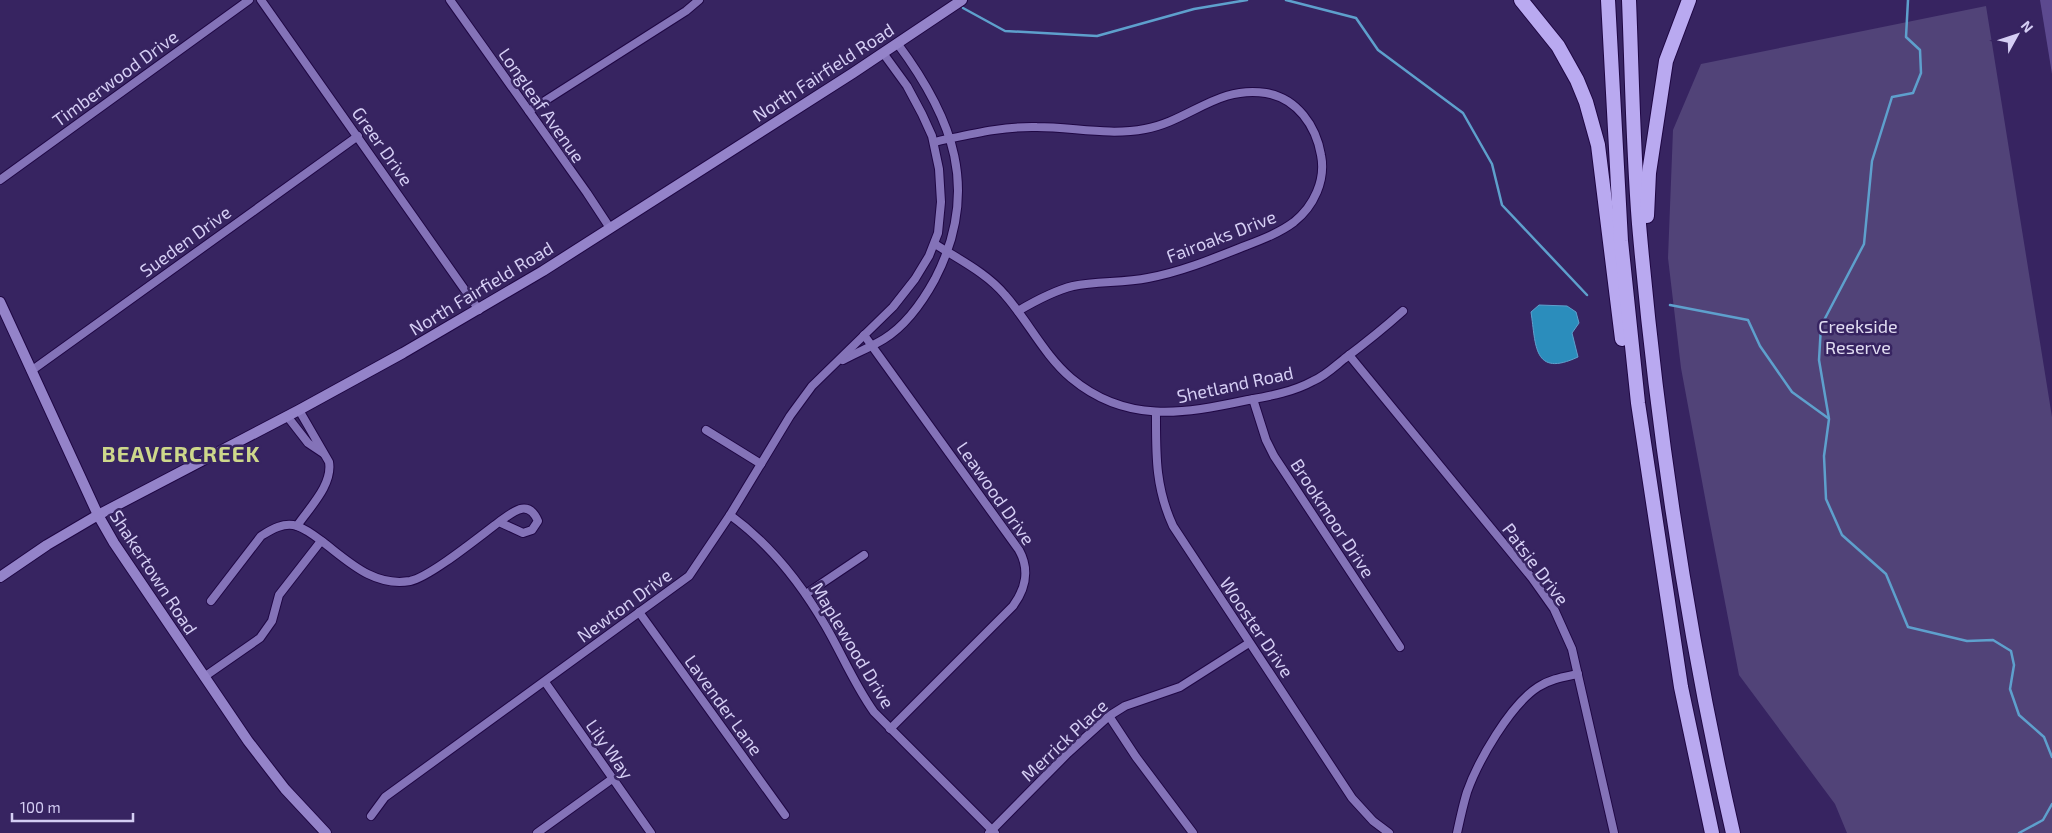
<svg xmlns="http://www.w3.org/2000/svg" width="2052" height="833" font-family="'Exo 2',sans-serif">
<rect width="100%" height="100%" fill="#372461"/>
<path fill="#514378" d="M 1986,6 L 2052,417 L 2052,833 L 1847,833 L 1835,804 L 1739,675 L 1709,519 L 1681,368 L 1668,258 L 1673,130 L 1701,64 Z"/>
<path fill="#5c498f" d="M 2040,0 L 2052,0 L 2052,74 Z"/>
<path fill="#2b8dbc" stroke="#5ea0cd" d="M 1539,305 L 1567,306 L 1576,312 L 1579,323 L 1572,333 L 1578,357 C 1533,378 1536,345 1531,312 Z"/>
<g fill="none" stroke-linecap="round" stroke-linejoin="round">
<g stroke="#5ea0cd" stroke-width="2.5">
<path d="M 1286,0 L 1356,18 L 1378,50 L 1463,113 L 1492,164 L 1502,205 L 1587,295"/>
<path d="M 1908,0 L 1906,37 L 1920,50 L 1921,73 L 1913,93 L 1892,97 L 1872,161 L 1864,244 L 1821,326 L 1819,360 L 1829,419 L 1824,456 L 1826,499 L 1842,535 L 1886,574 L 1908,627 L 1967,641 L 1993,640 L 2011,651 L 2014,665 L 2010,689 L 2019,715 L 2044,737 L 2052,757"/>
<path d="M 963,8 L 1005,31 L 1097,36 L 1194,9 L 1247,0"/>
<path d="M 1670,305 L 1748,320 L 1760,346 L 1792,392 L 1828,418"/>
<path d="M 2019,833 L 2043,820 L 2052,804"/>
</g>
<defs>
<g id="street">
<path d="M 261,0 L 479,310"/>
<path d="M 450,0 L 587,193 L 610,228"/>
<path d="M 529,111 L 686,11 L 699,0"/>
<path d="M 934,142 C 968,135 1002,126 1037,127 C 1073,127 1108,136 1145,129 C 1189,121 1218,85 1266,93 C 1297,98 1316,126 1321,155 C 1326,180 1314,206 1294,222 C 1278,234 1258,241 1240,248 C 1210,260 1180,272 1148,278 C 1123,283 1097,281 1073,286 C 1053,291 1035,301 1018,311"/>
<path d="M 0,180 L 249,0"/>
<path d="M 935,244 C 958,259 987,273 1005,295 C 1028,321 1044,355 1071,378 C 1126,424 1183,414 1248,400 C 1270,396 1293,392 1313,381 C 1325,376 1334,367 1344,359 C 1364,344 1384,328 1403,311"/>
<path d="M 864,335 L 1019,550 C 1030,570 1026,588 1013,606 L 890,729"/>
<path d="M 1349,355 L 1532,578 L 1554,609 L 1572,649 L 1614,833"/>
<path d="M 843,360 C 856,353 871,347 884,339 C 905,326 923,301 935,279 C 981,190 953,118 897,43"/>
<path d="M 31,371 L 358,136"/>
<path d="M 1253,399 L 1266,440 L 1274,456 L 1400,647"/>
<path d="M 1156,413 C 1156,454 1155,487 1173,526 L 1352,798 L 1373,821 L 1389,833"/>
<path d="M 287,416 L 308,443 L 323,453"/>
<path d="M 706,430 L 761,464"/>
<path d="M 730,515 C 770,544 800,582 825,625 C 842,654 854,684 874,712 L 995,833"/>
<path d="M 297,526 C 309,508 333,485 329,462 L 299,410"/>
<path d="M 806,594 L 864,555"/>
<path d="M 211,601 L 261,536 C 272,529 284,522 297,526 C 306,529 315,536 323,542 C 349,562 374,587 410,581 C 430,577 480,536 499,522 L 523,533 L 532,530 L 538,521 C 528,498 513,512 499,522"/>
<path d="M 639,612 L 785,815"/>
<path d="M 204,677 L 260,638 L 272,621 L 279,595 L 321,541"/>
<path d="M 545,682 L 651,833"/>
<path d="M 1109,716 L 1136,757 L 1193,833"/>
<path d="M 371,816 L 385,797 L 689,576 L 730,515 L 790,416 L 812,386 L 893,307 L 915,279 L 929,256 L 938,233 L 941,202 L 939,169 L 932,136 L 922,114 L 907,86 L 883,53"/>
<path d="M 537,833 L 612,779"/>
<path d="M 989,833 L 1068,753 L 1109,716 L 1125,706 L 1180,687 L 1249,643"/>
<path d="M 1457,833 C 1460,819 1463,805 1467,792 C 1478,761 1510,705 1538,687 C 1550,679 1564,677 1578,674"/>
</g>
<g id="secondary">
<path d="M 0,302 L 98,515 L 114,543 L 248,741 L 285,789 L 326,833"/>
<path d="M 0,577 L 47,545 L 98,515 L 299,410 L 403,353 L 543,271 L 853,73 L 962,0"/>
</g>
<g id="highway">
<path d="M 1521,0 L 1558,46 L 1577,80 L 1586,102 L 1598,145 L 1622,339"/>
<path d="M 1608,0 L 1621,241 L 1638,403 L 1681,687 L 1712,833"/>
<path d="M 1629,0 C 1632,74 1633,149 1639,224 C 1657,429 1687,632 1733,833"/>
<path d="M 1647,216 L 1649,173 L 1666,61 L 1689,0"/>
</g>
</defs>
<use href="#street" stroke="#1f0744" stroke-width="10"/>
<use href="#secondary" stroke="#1f0744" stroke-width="12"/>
<use href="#highway" stroke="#1f0744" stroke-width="16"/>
<use href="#street" stroke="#8473b8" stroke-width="8"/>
<use href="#secondary" stroke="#9483c9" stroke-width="10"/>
<use href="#highway" stroke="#b9a9f0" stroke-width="14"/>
</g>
<g text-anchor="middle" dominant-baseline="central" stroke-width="5" stroke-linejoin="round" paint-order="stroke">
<g font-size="18" fill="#d5cef4" stroke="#372461">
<text transform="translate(823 72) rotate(-33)">North Fairfield Road</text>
<text transform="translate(115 78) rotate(-36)">Timberwood Drive</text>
<text transform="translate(542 105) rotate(55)">Longleaf Avenue</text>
<text transform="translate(383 146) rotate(55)">Greer Drive</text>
<text transform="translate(1221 236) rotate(-21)">Fairoaks Drive</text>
<text transform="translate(185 241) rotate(-36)">Sueden Drive</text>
<text transform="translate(481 288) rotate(-31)">North Fairfield Road</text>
<text transform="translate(1235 384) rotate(-12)">Shetland Road</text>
<text transform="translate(996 493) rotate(55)">Leawood Drive</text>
<text transform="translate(1333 518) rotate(57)">Brookmoor Drive</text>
<text transform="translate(1536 564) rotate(53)">Patsie Drive</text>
<text transform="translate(154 572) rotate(57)">Shakertown Road</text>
<text transform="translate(624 605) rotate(-36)">Newton Drive</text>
<text transform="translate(1257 627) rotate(56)">Wooster Drive</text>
<text transform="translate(853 645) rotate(59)">Maplewood Drive</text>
<text transform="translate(724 705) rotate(54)">Lavender Lane</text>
<text transform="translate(1064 740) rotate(-43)">Merrick Place</text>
<text transform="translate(610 749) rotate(55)">Lily Way</text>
</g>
<g font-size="18" fill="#e1ddf2" stroke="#372461">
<text x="1858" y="326">Creekside<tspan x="1858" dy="21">Reserve</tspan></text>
</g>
<g font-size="22" font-weight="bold" letter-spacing="1" fill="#ced88b" stroke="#372461">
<text x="181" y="453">BEAVERCREEK</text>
</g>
</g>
<g transform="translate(2017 35) rotate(50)" stroke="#372461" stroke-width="4" paint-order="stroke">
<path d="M0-4L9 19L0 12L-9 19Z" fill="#d5cef4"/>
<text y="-8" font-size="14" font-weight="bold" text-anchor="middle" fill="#d5cef4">N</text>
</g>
<path d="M12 813v8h121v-8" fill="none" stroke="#d5cef4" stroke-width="2.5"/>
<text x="20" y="813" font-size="15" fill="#d5cef4" stroke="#372461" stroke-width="4" paint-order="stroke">100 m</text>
</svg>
